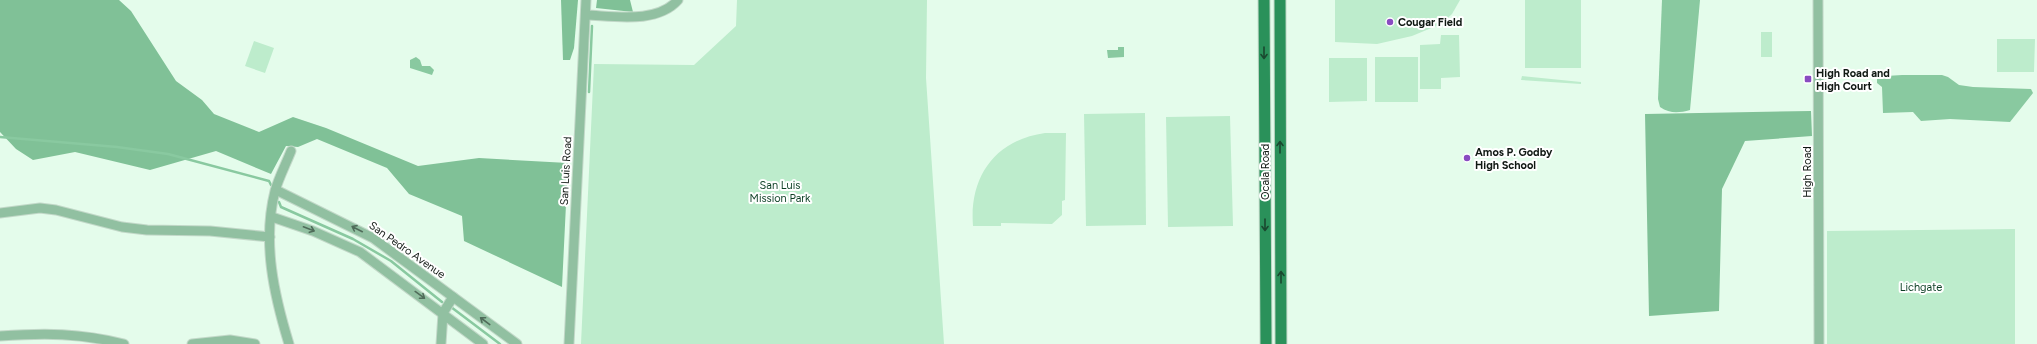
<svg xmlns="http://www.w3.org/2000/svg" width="2037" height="344" font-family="Figtree,sans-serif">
<rect width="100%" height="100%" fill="#e4fceb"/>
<g fill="#bdeccc">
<path d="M 737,0 L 927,0 L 926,78 L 944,344 L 581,344 L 594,64 L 694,65 L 736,26 Z"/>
<path d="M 1335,0 L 1460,0 L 1452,14 L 1441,24 L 1412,36 L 1377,44 L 1335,42 Z"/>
<rect x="1525" y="0" width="56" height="68"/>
<rect x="1761" y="32" width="11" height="25"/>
<path d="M 1441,35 L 1459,35 L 1460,77 L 1441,78 L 1441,89 L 1420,89 L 1420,45 L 1440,44 Z"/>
<path d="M 1997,39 L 2035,39 L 2034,72 L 1997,72 Z"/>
<path d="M 254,41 L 274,48 L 265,73 L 245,66 Z"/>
<rect x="1375" y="57" width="43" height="45"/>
<path d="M 1329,58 L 1367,58 L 1367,101 L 1329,102 Z"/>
<path d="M 1522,76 L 1581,82 L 1581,84 L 1521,80 Z"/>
<path d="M 1145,113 L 1146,225 L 1086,226 L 1084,114 Z"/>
<path d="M 1230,116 L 1233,226 L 1168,227 L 1166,117 Z"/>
<path d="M 1045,133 L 1066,133 L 1065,200 L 1062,201 L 1062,215 L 1052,224 L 1001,223 L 1001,226 L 973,226 C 969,177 995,140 1045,133 Z"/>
<path d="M 2015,229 L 2015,344 L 1827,344 L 1827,231 Z"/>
</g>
<g fill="#80c197">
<path d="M 0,0 L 119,0 L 131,11 L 176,81 L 202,100 L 214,114 L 259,132 L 293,117 L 326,128 L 418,166 L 479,158 L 568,163 L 562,287 L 464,241 L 462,216 L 409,194 L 387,168 L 317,139 L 298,147 L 286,146 L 271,174 L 216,151 L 150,170 L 75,152 L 33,160 L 16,149 L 0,132 Z"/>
<path d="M 561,0 L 578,0 L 574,48 L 570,60 L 563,60 Z"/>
<path d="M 597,0 L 630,0 L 633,12 L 596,8 Z"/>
<path d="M 1811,111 L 1812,136 L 1745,141 L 1722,189 L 1719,311 L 1649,316 L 1645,114 Z"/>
</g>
<g fill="#89c9a0">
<path d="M 1662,0 L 1700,0 L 1690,110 C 1679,113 1670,114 1660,107 L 1658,99 Z"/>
<path d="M 1118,47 L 1124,47 L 1124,57 L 1108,58 L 1107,50 L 1118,50 Z"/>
<path d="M 416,57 L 420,60 L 422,66 L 430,66 L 434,70 L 432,75 L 410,68 L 410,60 Z"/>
<path d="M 1902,75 L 1942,75 L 1948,77 L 1959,85 L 1973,87 L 2031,89 L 2033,93 L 2010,122 L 1950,119 L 1921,121 L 1913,112 L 1883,113 L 1882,87 L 1877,83 L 1877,79 L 1886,76 Z"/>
</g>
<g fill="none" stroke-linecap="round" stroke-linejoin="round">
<g stroke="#89c9a0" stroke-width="2.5">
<path d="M 589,92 L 592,26"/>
<path d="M 0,137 L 117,147 L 168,154 L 269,181 L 271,185"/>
<path d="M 279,202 L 281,207 L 353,239 L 391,261 L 442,302"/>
<path d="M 451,307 L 500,344"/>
</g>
<defs>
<g id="minor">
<path d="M 1818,0 L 1819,344"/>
<path d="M 586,15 C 614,16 657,24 678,0"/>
<path d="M 276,190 L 373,238 L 517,344"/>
<path d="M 0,213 L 40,208 L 56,210 L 122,227 L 147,230 L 210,231 L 270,237"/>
<path d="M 272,217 L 313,231 L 360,252 L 483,344"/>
<path d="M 0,336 C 46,333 79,333 124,344"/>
<path d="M 192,344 L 230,340 L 255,344"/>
<path d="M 289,344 C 274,295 262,242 275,191 C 279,177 286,164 291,151"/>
<path d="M 441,344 L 443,313 L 453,297"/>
<path d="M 569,344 L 586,0"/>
</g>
<g id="major">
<path d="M 1264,0 L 1266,344"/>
<path d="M 1280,0 L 1281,344"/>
</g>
</defs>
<use href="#minor" stroke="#c2d8c8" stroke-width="11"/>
<use href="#major" stroke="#c2d8c8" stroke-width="13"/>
<use href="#minor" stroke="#91c0a1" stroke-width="9"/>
<use href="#major" stroke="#2a915a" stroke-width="11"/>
</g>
<defs><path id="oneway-shaft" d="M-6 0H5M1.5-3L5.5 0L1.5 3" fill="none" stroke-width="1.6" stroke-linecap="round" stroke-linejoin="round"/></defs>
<g stroke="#1a482f">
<use href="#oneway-shaft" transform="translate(1264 53) rotate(90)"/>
<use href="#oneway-shaft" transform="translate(1280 147) rotate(-90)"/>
<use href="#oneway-shaft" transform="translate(1265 225) rotate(90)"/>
<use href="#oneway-shaft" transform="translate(1281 277) rotate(-90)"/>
</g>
<g stroke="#506c5a">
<use href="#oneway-shaft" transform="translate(309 229) rotate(21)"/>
<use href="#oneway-shaft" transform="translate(357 229) rotate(-153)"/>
<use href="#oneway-shaft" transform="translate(420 295) rotate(36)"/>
<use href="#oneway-shaft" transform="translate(485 321) rotate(-143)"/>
</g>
<g fill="#894bc1" stroke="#fff" stroke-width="1.5">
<circle cx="1390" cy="22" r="4"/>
<rect x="1804" y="75" width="8" height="8" rx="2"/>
<circle cx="1467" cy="158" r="4"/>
</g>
<g text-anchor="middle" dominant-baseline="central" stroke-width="4" stroke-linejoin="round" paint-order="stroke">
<g font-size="11" font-weight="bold" fill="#101813" stroke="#fff" text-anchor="start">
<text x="1398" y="22">Cougar Field</text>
<text x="1816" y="73">High Road and<tspan x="1816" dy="13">High Court</tspan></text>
<text x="1475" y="152">Amos P. Godby<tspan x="1475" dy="13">High School</tspan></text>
</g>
<g font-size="11" fill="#101813" stroke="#fff">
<text transform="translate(566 171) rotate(-87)">San Luis Road</text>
<text transform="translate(1265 172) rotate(-90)">Ocala Road</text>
<text transform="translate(1807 172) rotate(-90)">High Road</text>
<text transform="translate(407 250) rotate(35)">San Pedro Avenue</text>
</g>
<g font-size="11" fill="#0c3f24" stroke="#fff">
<text x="780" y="185">San Luis<tspan x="780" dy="13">Mission Park</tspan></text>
<text x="1921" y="287">Lichgate</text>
</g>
</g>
</svg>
